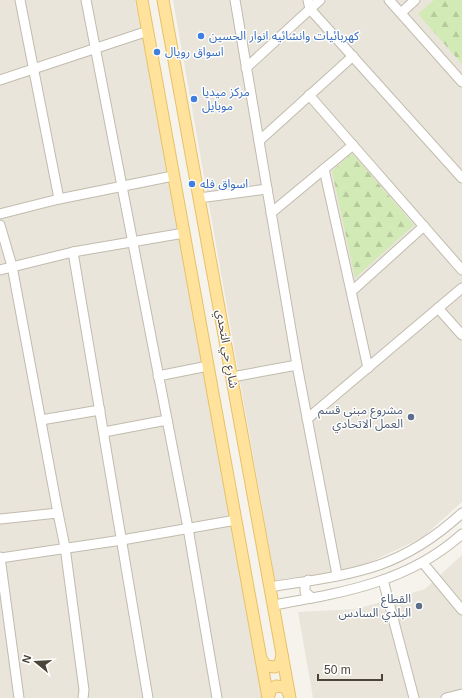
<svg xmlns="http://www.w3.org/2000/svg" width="462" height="698" font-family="Arial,'Noto Sans Arabic',sans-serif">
<defs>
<pattern id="forest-firs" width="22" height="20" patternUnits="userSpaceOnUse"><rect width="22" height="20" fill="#d2eab5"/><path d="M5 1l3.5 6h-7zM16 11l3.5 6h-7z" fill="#b6ca9c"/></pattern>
</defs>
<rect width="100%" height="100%" fill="#f6f3ec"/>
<g fill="#eae5da">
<path d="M 0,0 L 135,0 L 269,698 L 0,698 Z"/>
<path d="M 173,0 L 462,0 L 462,502 L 422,538 L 351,571 L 276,586 Z"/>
<path d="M 462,555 L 462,698 L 313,698 L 298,612 L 357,609 L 425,589 Z"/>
</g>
<g fill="url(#forest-firs)">
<path d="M 434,0 L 462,0 L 462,64 L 418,14 Z"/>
<path d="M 352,153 L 414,225 L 355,278 L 332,171 Z"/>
</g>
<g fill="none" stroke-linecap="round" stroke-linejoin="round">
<defs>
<g id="minor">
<path d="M 20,0 L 59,199"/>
<path d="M 86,0 L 188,528 L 217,698"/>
<path d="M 235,0 L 297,365 L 337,575"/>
<path d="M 308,0 L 310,9 L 462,178"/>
<path d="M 389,0 L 462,82"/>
<path d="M 401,13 L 415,0"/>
<path d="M 246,68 L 320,0"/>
<path d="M 0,80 L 148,31"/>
<path d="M 309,95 L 462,270"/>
<path d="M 259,141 L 353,56"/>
<path d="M 324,169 L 368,368"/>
<path d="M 199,198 L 267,189"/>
<path d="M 271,213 L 353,145"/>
<path d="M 0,214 L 59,199 L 173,176"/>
<path d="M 0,225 L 12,266 L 58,513"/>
<path d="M 73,252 L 148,698"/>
<path d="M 0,270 L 73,252 L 184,233"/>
<path d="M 352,291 L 424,226"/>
<path d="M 438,308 L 462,335"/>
<path d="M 158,376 L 208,366"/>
<path d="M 232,377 L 297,365"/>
<path d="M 307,419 L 462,288"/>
<path d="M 41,420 L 100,410"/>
<path d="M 104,432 L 167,420"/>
<path d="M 0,519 L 58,513 L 65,547 L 84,690 L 83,698"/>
<path d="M 0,557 L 19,698"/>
<path d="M 0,558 L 122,540 L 236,520"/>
<path d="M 423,563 L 462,610"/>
<path d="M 308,580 L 305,585 L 305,592 L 312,598"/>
<path d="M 383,580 L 414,698"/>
<path d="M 270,587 C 306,581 344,577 379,565 C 410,554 438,535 462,513"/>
<path d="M 274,605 C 342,593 409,582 462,534"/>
<path d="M 446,698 L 462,694"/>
</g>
<g id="major">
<path d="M 142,0 L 268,698"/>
<path d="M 163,0 L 290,698"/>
<path d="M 261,659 L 266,666 L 275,667 L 280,664 L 282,655"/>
<path d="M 268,698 L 271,689 L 276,686 L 285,687 L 289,694"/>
</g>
</defs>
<use href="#minor" stroke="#c2bbae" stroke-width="11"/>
<use href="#major" stroke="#e6c16a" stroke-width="13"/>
<use href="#minor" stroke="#fff" stroke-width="9"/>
<use href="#major" stroke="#ffe39c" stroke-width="11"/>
</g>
<g fill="#3f7fe0" stroke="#fff" stroke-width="1.5">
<circle cx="201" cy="36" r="4"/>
<circle cx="157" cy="52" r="4"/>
<circle cx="194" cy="99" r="4"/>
<circle cx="192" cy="184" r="4"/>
</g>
<g fill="#5c6f8a" stroke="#fff" stroke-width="1.5">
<circle cx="411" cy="417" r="4"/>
<circle cx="419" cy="606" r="4"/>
</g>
<g text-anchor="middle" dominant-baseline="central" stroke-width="3" stroke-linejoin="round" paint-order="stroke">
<g font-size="12" fill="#366cbe" stroke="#fff" text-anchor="start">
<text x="209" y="36">كهربائيات وانشائيه انوار الحسين</text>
<text x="165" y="52">اسواق رويال</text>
<text x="202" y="92">مركز ميديا<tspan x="202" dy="14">موبايل</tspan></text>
<text x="200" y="184">اسواق فله</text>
</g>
<g font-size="12" fill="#4b4439" stroke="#fff">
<text transform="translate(227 349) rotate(80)">شارع حي التحدي</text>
</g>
<g font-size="12" fill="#4e5e75" stroke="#fff" text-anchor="end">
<text x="403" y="410">مشروع مبنى قسم<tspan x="403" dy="14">العمل الاتحادي</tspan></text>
<text x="411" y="599">القطاع<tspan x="411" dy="14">البلدي السادس</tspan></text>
</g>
</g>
<g transform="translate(36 662) rotate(288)" stroke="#ffffff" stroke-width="3" paint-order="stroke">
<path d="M0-3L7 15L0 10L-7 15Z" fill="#4b4439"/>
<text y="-6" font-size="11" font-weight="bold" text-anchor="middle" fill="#4b4439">N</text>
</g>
<path d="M318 674v6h64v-6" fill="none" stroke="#4b4439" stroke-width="2"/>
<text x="324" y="674" font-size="12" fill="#4b4439" stroke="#ffffff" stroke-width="3" paint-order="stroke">50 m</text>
</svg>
